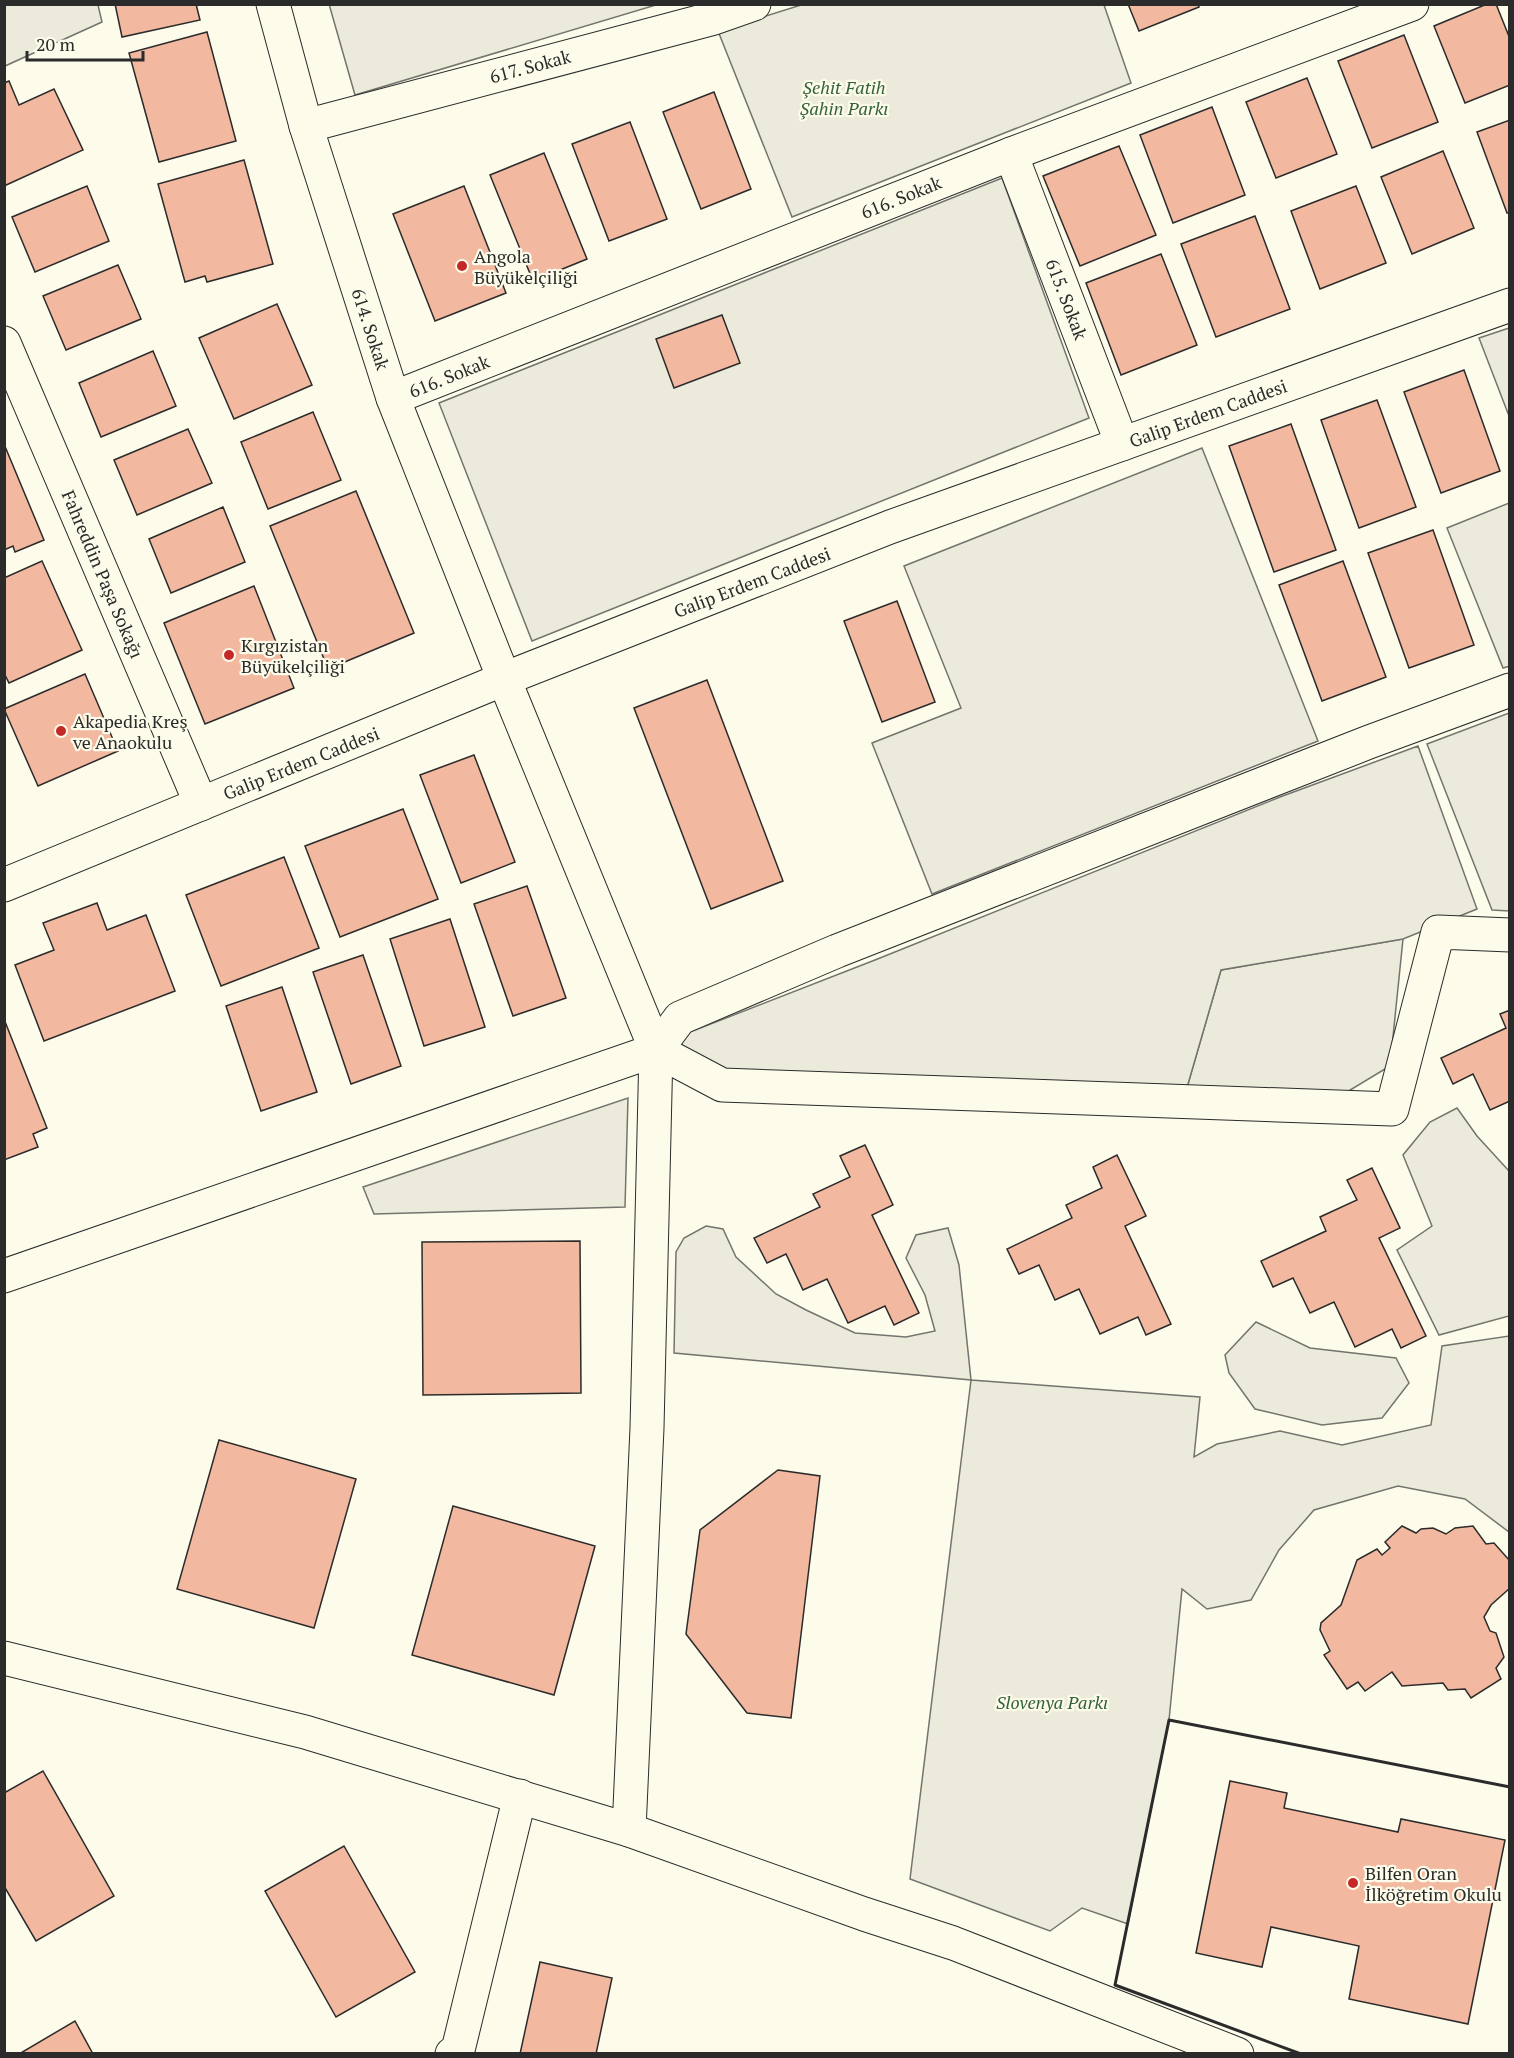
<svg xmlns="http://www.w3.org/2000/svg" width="1514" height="2058" font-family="'PT Serif',serif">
<rect width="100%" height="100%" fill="#fdfbea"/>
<g fill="#ecebdb" stroke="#74746e" stroke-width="1.5">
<path d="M 329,4 L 656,4 L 656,5 L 355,95 Z"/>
<path d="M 4,5 L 98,5 L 102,22 L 5,66 Z"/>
<path d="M 801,5 L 1104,5 L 1131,83 L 792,217 L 718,31 Z"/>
<path d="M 1002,178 L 1089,418 L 532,641 L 439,403 Z"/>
<path d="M 1509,328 L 1510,328 L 1509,416 L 1479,338 Z"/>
<path d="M 1202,448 L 1318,741 L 932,894 L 872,743 L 961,708 L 904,566 Z"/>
<path d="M 1509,503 L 1510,666 L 1503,668 L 1447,528 Z"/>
<path d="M 1509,713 L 1509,911 L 1492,910 L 1427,744 Z"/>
<path d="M 1403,939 L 1390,1066 L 1342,1095 L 1186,1091 L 1221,970 Z"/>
<path d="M 1457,1108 L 1477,1136 L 1509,1171 L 1509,1316 L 1439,1335 L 1397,1250 L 1432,1226 L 1403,1155 L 1430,1122 Z"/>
<path d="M 706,1226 L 723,1229 L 736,1257 L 776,1294 L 806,1310 L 855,1333 L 906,1337 L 935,1331 L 925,1295 L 906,1258 L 916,1235 L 948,1228 L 959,1265 L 971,1380 L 1200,1397 L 1194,1457 L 1217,1444 L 1280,1431 L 1342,1445 L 1431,1425 L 1442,1346 L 1509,1336 L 1509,1532 L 1465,1499 L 1398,1486 L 1314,1510 L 1279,1550 L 1251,1600 L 1207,1609 L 1182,1589 L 1169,1720 L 1128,1924 L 1082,1908 L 1050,1931 L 910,1879 L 971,1380 L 674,1353 L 676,1252 L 684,1238 Z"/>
<path d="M 1256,1322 L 1310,1348 L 1396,1358 L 1409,1383 L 1382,1418 L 1322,1425 L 1255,1409 L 1229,1373 L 1225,1355 Z"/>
</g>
<g fill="#eceadb" stroke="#74746e" stroke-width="1.5">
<path d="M 1418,746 L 1477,909 L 1403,939 L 1221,970 L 1186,1091 L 717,1072 L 680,1045 L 690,1032 L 875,960 L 1280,797 Z"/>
<path d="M 628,1098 L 625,1207 L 374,1214 L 363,1187 Z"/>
</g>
<g fill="#f2b8a0" stroke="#2b2b2b" stroke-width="1.5">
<path d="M 196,4 L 200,20 L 122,37 L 115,4 Z"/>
<path d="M 1128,4 L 1198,4 L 1199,7 L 1139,31 Z"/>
<path d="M 1487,4 L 1496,4 L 1510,39 L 1510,85 L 1465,103 L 1434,26 Z"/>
<path d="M 207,32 L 236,141 L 159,162 L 129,53 Z"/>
<path d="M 1404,35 L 1438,122 L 1372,148 L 1338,61 Z"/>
<path d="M 1307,78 L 1337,154 L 1276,178 L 1246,102 Z"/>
<path d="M 9,81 L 19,105 L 54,89 L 83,150 L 4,186 L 4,83 Z"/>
<path d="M 714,92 L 751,189 L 701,209 L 663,112 Z"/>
<path d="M 1212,107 L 1245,195 L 1173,223 L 1140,135 Z"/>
<path d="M 1510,120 L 1510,213 L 1507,213 L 1477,132 Z"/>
<path d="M 630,122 L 667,219 L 609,241 L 572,144 Z"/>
<path d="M 1119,146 L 1156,235 L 1080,266 L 1043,176 Z"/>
<path d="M 1443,151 L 1474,228 L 1412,254 L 1381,177 Z"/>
<path d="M 544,153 L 587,259 L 533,281 L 490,175 Z"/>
<path d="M 244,160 L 273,264 L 207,282 L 205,276 L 185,282 L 158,184 Z"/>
<path d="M 87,186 L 109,241 L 35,272 L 12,217 Z"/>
<path d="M 464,186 L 506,293 L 435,321 L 393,214 Z"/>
<path d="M 1356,186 L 1386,263 L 1320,289 L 1291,211 Z"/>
<path d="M 1255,216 L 1290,309 L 1216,337 L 1181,244 Z"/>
<path d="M 1161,254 L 1197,345 L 1121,375 L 1086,283 Z"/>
<path d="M 118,265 L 141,319 L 66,350 L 43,296 Z"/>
<path d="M 277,304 L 312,385 L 234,419 L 199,338 Z"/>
<path d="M 722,315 L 740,363 L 674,388 L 656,339 Z"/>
<path d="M 153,351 L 176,406 L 101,437 L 79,383 Z"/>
<path d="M 1464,370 L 1500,471 L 1441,493 L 1404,392 Z"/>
<path d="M 1377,400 L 1416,507 L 1359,528 L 1321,420 Z"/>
<path d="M 313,412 L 341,480 L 268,509 L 241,442 Z"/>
<path d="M 1291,424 L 1336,550 L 1274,572 L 1229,446 Z"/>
<path d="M 188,429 L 212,483 L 137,515 L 114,460 Z"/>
<path d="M 4,444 L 44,540 L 15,552 L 13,546 L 4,550 Z"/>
<path d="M 356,491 L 414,633 L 328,669 L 270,526 Z"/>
<path d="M 223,507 L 245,562 L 171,593 L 149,539 Z"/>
<path d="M 1433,530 L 1474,645 L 1409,668 L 1368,553 Z"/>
<path d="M 42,561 L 82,650 L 9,683 L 4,673 L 4,578 Z"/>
<path d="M 1343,561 L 1386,677 L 1322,701 L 1279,585 Z"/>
<path d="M 254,586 L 294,688 L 205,724 L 164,623 Z"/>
<path d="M 897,601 L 935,702 L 882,722 L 844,621 Z"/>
<path d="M 85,674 L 118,751 L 38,786 L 4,709 Z"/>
<path d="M 707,680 L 783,881 L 711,909 L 634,708 Z"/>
<path d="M 474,755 L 515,862 L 461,883 L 420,775 Z"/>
<path d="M 403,809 L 438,899 L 340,937 L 305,846 Z"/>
<path d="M 284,857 L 319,948 L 221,986 L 186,895 Z"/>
<path d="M 527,886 L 566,998 L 513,1016 L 474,904 Z"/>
<path d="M 97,903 L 107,930 L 146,915 L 175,991 L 44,1041 L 15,965 L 54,950 L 43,923 Z"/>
<path d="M 450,919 L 485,1027 L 424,1046 L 390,939 Z"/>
<path d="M 363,955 L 401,1066 L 351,1084 L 313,972 Z"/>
<path d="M 282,987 L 317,1092 L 261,1111 L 226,1006 Z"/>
<path d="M 1510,1010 L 1510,1101 L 1490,1110 L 1473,1074 L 1453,1084 L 1441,1058 L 1506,1028 L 1500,1014 Z"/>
<path d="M 4,1019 L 47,1128 L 33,1134 L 38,1147 L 4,1160 Z"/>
<path d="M 865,1145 L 893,1205 L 872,1215 L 919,1313 L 894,1325 L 885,1306 L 848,1323 L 827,1279 L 803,1290 L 786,1254 L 767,1263 L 754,1238 L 820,1207 L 813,1194 L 850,1177 L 840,1156 Z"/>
<path d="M 1117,1155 L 1146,1216 L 1125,1226 L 1171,1324 L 1146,1335 L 1138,1317 L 1100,1334 L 1079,1289 L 1055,1300 L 1039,1265 L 1019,1274 L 1007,1249 L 1072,1218 L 1066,1205 L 1102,1188 L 1093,1167 Z"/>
<path d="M 1372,1168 L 1400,1228 L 1379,1238 L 1426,1336 L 1401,1348 L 1392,1329 L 1355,1347 L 1334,1302 L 1310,1313 L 1293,1278 L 1273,1287 L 1261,1261 L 1326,1231 L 1320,1217 L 1357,1200 L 1347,1180 Z"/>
<path d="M 580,1241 L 581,1393 L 423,1395 L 422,1242 Z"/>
<path d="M 219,1440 L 356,1479 L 314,1628 L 177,1589 Z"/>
<path d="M 778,1470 L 820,1476 L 791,1718 L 747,1713 L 686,1634 L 700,1530 Z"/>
<path d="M 453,1506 L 595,1546 L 554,1695 L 412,1655 Z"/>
<path d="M 1402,1526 L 1416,1533 L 1421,1529 L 1433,1528 L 1446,1534 L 1455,1528 L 1473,1526 L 1486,1544 L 1494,1543 L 1510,1561 L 1510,1588 L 1491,1605 L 1484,1617 L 1490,1631 L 1496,1633 L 1504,1657 L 1496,1668 L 1501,1679 L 1471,1698 L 1465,1689 L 1448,1690 L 1443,1683 L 1402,1686 L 1392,1672 L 1365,1691 L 1358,1682 L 1347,1689 L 1324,1655 L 1330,1651 L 1320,1630 L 1321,1623 L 1341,1605 L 1357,1560 L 1377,1549 L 1382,1555 L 1390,1548 L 1385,1542 Z"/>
<path d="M 43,1771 L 114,1896 L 36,1941 L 4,1886 L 4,1793 Z"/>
<path d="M 1230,1781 L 1287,1793 L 1284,1808 L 1398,1832 L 1401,1819 L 1505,1840 L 1468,2024 L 1349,1999 L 1359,1946 L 1271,1927 L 1262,1967 L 1196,1953 Z"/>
<path d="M 344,1846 L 415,1972 L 336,2017 L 265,1891 Z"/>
<path d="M 540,1962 L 612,1978 L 596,2054 L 520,2054 Z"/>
<path d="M 75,2021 L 93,2054 L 19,2054 Z"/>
</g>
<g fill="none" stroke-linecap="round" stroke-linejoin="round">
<defs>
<g id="minor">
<path d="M 273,4 L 306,126 L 393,398 L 504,679 L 656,1050 L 647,1428 L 629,1830"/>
<path d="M 306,126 L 714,18 L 754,4"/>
<path d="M 1011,154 L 1122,444"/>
<path d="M 4,343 L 201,804"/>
<path d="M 393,398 L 1011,154 L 1412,4"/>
<path d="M 656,1050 L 722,1085 L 1392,1109 L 1438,932 L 1510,935"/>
<path d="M 4,1276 L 656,1050 L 680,1018 L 837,951 L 1369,742 L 1510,690"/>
<path d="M 4,1658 L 305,1732 L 629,1830 L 864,1914 L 953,1943 L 1237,2054"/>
<path d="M 452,2054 L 458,2050 L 520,1796"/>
</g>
<path id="secondary" d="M 4,885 L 504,679 L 890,527 L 1510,305"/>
</defs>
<use href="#minor" stroke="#2b2b2b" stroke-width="35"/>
<use href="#secondary" stroke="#2b2b2b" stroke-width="35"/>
<use href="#minor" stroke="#fdfbea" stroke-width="33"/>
<use href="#secondary" stroke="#fdfbea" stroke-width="33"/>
<path stroke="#2b2b2b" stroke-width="3" d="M 1301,2054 L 1115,1985 L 1169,1720 L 1510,1787"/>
</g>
<g fill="#c62828" stroke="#fdfbea" stroke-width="2">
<circle cx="462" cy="266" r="6"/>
<circle cx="229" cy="655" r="6"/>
<circle cx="61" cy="731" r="6"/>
<circle cx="1353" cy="1883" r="6"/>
</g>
<g text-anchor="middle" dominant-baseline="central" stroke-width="4.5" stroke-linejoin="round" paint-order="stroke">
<g font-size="18" fill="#2b2b2b" stroke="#fdfbea">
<text transform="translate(530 66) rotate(-15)">617. Sokak</text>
<text transform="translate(901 197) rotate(-22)">616. Sokak</text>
<text transform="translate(1067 299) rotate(69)">615. Sokak</text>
<text transform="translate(371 329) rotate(72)">614. Sokak</text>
<text transform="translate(449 376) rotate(-22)">616. Sokak</text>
<text transform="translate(1208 413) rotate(-20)">Galip Erdem Caddesi</text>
<text transform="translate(103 574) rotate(67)">Fahreddin Paşa Sokağı</text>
<text transform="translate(752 582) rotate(-21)">Galip Erdem Caddesi</text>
<text transform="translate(301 763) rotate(-22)">Galip Erdem Caddesi</text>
</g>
<g font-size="18" font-style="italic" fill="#34623c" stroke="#fdfbea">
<text x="844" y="87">Şehit Fatih<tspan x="844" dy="21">Şahin Parkı</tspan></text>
<text x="1052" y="1702">Slovenya Parkı</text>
</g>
<g font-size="18" fill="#2b2b2b" stroke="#fdfbea" text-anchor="start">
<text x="474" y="256">Angola<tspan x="474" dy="21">Büyükelçiliği</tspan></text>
<text x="241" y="645">Kırgızistan<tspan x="241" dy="21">Büyükelçiliği</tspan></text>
<text x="73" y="721">Akapedia Kreş<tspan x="73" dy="21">ve Anaokulu</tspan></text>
<text x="1365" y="1873">Bilfen Oran<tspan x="1365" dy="21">İlköğretim Okulu</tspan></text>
</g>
</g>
<rect width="1514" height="2058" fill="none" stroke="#2b2b2b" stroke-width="12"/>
<path d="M27 51v9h116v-9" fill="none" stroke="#2b2b2b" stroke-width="3"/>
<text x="36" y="51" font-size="18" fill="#2b2b2b" stroke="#fdfbea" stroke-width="4.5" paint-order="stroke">20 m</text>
</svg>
